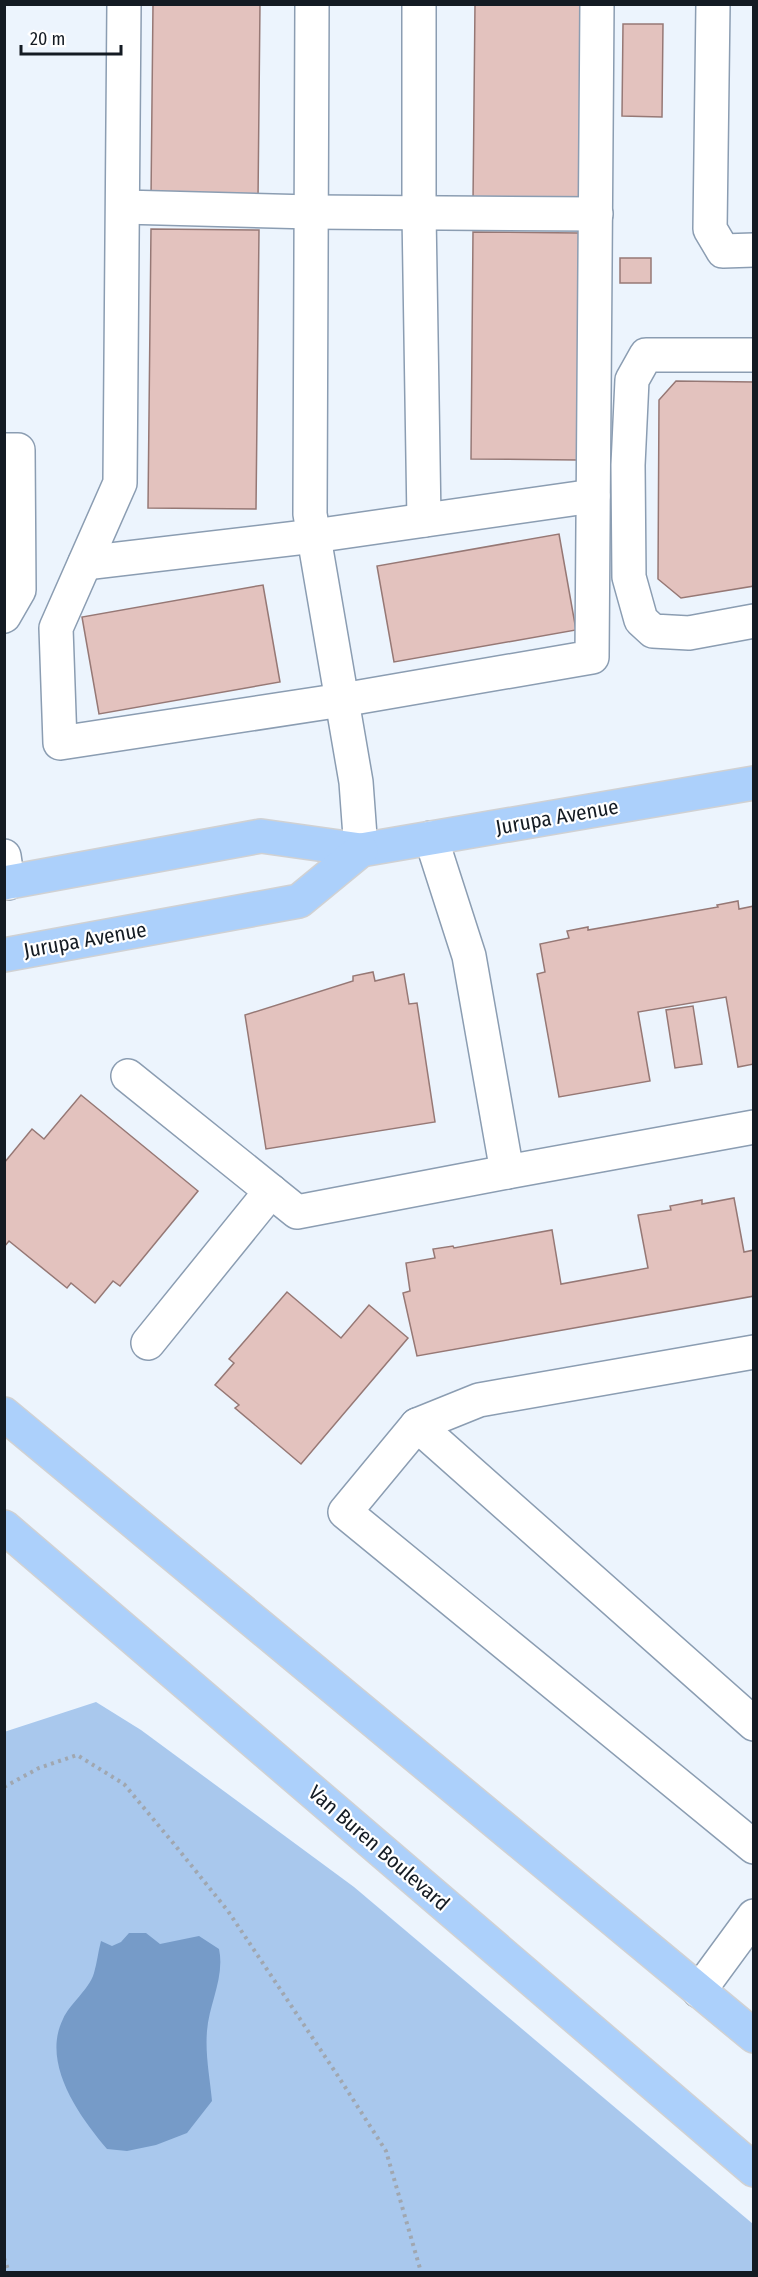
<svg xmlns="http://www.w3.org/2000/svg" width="758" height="2277" font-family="'Fira Sans Condensed',sans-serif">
<rect width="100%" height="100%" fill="#ecf4fd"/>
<path fill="#a9c8ed" d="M 96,1702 L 141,1730 L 354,1887 L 753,2224 L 753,2272 L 5,2272 L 4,1732 Z"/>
<path fill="#769bc8" d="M 129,1933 L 146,1933 L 160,1944 L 199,1936 L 219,1949 C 225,1977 209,2004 207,2031 C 205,2055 210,2078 212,2101 L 187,2133 L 156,2145 L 127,2151 L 107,2149 C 79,2116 41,2063 63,2019 C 70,2003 89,1990 94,1973 C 97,1963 98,1952 101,1941 L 112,1946 L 121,1942 Z"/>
<g fill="#e3c2be" stroke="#967875" stroke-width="1.5">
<path d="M 153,4 L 260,4 L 258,200 L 151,198 Z"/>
<path d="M 475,4 L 582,4 L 580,203 L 473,202 Z"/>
<path d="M 623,24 L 663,24 L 662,117 L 622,116 Z"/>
<path d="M 151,229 L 259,230 L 256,509 L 148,508 Z"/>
<path d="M 473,232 L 579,233 L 578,460 L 471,459 Z"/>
<rect x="620" y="258" width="31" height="25"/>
<path d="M 676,381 L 754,382 L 754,586 L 681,598 L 658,579 L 659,400 Z"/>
<path d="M 559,534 L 576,630 L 394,662 L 377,566 Z"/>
<path d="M 263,585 L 280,682 L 99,714 L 82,617 Z"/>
<path d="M 738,901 L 739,909 L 754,906 L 754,1064 L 738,1067 L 726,997 L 638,1012 L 650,1081 L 559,1097 L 537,974 L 545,972 L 540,944 L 569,938 L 567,931 L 588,927 L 588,930 L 718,907 L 717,905 Z"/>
<path d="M 373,972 L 375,981 L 404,974 L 409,1004 L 417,1003 L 435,1122 L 266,1149 L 245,1015 L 353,981 L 353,976 Z"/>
<path d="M 693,1006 L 702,1064 L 675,1068 L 666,1010 Z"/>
<path d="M 81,1095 L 198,1191 L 120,1286 L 113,1281 L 95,1303 L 71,1283 L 67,1288 L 9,1241 L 4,1247 L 4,1163 L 32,1129 L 44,1139 Z"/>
<path d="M 734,1198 L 744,1252 L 754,1250 L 754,1296 L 417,1356 L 403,1293 L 410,1291 L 406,1263 L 435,1258 L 433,1249 L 453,1246 L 454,1248 L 552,1230 L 561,1284 L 648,1268 L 638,1215 L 671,1210 L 670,1206 L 702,1200 L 702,1204 Z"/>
<path d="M 287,1292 L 341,1338 L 369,1305 L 408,1338 L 301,1464 L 235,1408 L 239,1405 L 215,1385 L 234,1363 L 229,1359 Z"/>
</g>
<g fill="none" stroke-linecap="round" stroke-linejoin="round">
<defs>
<g id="minor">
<path d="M 124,4 L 120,483 L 56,628 L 60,743 L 342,700 L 592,657 L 597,4"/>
<path d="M 312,4 L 310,514 L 356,782 L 361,850"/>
<path d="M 419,4 L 419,213 L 424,520"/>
<path d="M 713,4 L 710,229 L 723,251 L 754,250"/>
<path d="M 123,207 L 311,212 L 596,214"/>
<path d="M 754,355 L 646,355 L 632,380 L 628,465 L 629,577 L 641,620 L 653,631 L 689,633 L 754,621"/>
<path d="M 4,450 L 18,450 L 19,590 L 4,616"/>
<path d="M 85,563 L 314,536 L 593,496"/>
<path d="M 431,838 L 469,956 L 507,1172 L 754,1127"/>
<path d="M 4,856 L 8,883"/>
<path d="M 128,1076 L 297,1212 L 507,1172"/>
<path d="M 148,1343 L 271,1191"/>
<path d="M 754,1352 L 479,1400 L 417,1425 L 345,1512 L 754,1847"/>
<path d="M 417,1425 L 754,1724"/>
<path d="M 699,1991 L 754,1916"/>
</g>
<g id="major">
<path d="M 4,883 L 261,836 L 361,850 L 754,783"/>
<path d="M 4,955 L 299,901 L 361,850"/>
<path d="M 4,1414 L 754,2036"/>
<path d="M 4,1527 L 754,2170"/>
</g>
</defs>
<use href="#minor" stroke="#8b9db2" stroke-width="36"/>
<use href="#major" stroke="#d0d1d3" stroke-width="36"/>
<g stroke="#a0a7b0" stroke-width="4" stroke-dasharray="3 4.5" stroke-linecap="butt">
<path d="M 4,1787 L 39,1768 L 77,1755 L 124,1784 L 174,1844 L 228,1911 L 338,2076 L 386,2151 L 421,2272"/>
<path d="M 4,2258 L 9,2272"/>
</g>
<use href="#minor" stroke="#fff" stroke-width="33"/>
<use href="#major" stroke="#acd0fb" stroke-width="33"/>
</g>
<g text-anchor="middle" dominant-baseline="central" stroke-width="4.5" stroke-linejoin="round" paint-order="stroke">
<g font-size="21" fill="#141b23" stroke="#fff">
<text transform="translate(557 817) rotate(-10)">Jurupa Avenue</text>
<text transform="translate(85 940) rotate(-10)">Jurupa Avenue</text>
<text transform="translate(379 1848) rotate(41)">Van Buren Boulevard</text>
</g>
</g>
<rect width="758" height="2277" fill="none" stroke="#141b23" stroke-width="12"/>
<path d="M21 45v9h100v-9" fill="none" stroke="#141b23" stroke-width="3"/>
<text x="30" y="45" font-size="18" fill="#141b23" stroke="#ffffff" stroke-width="4.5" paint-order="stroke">20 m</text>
</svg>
